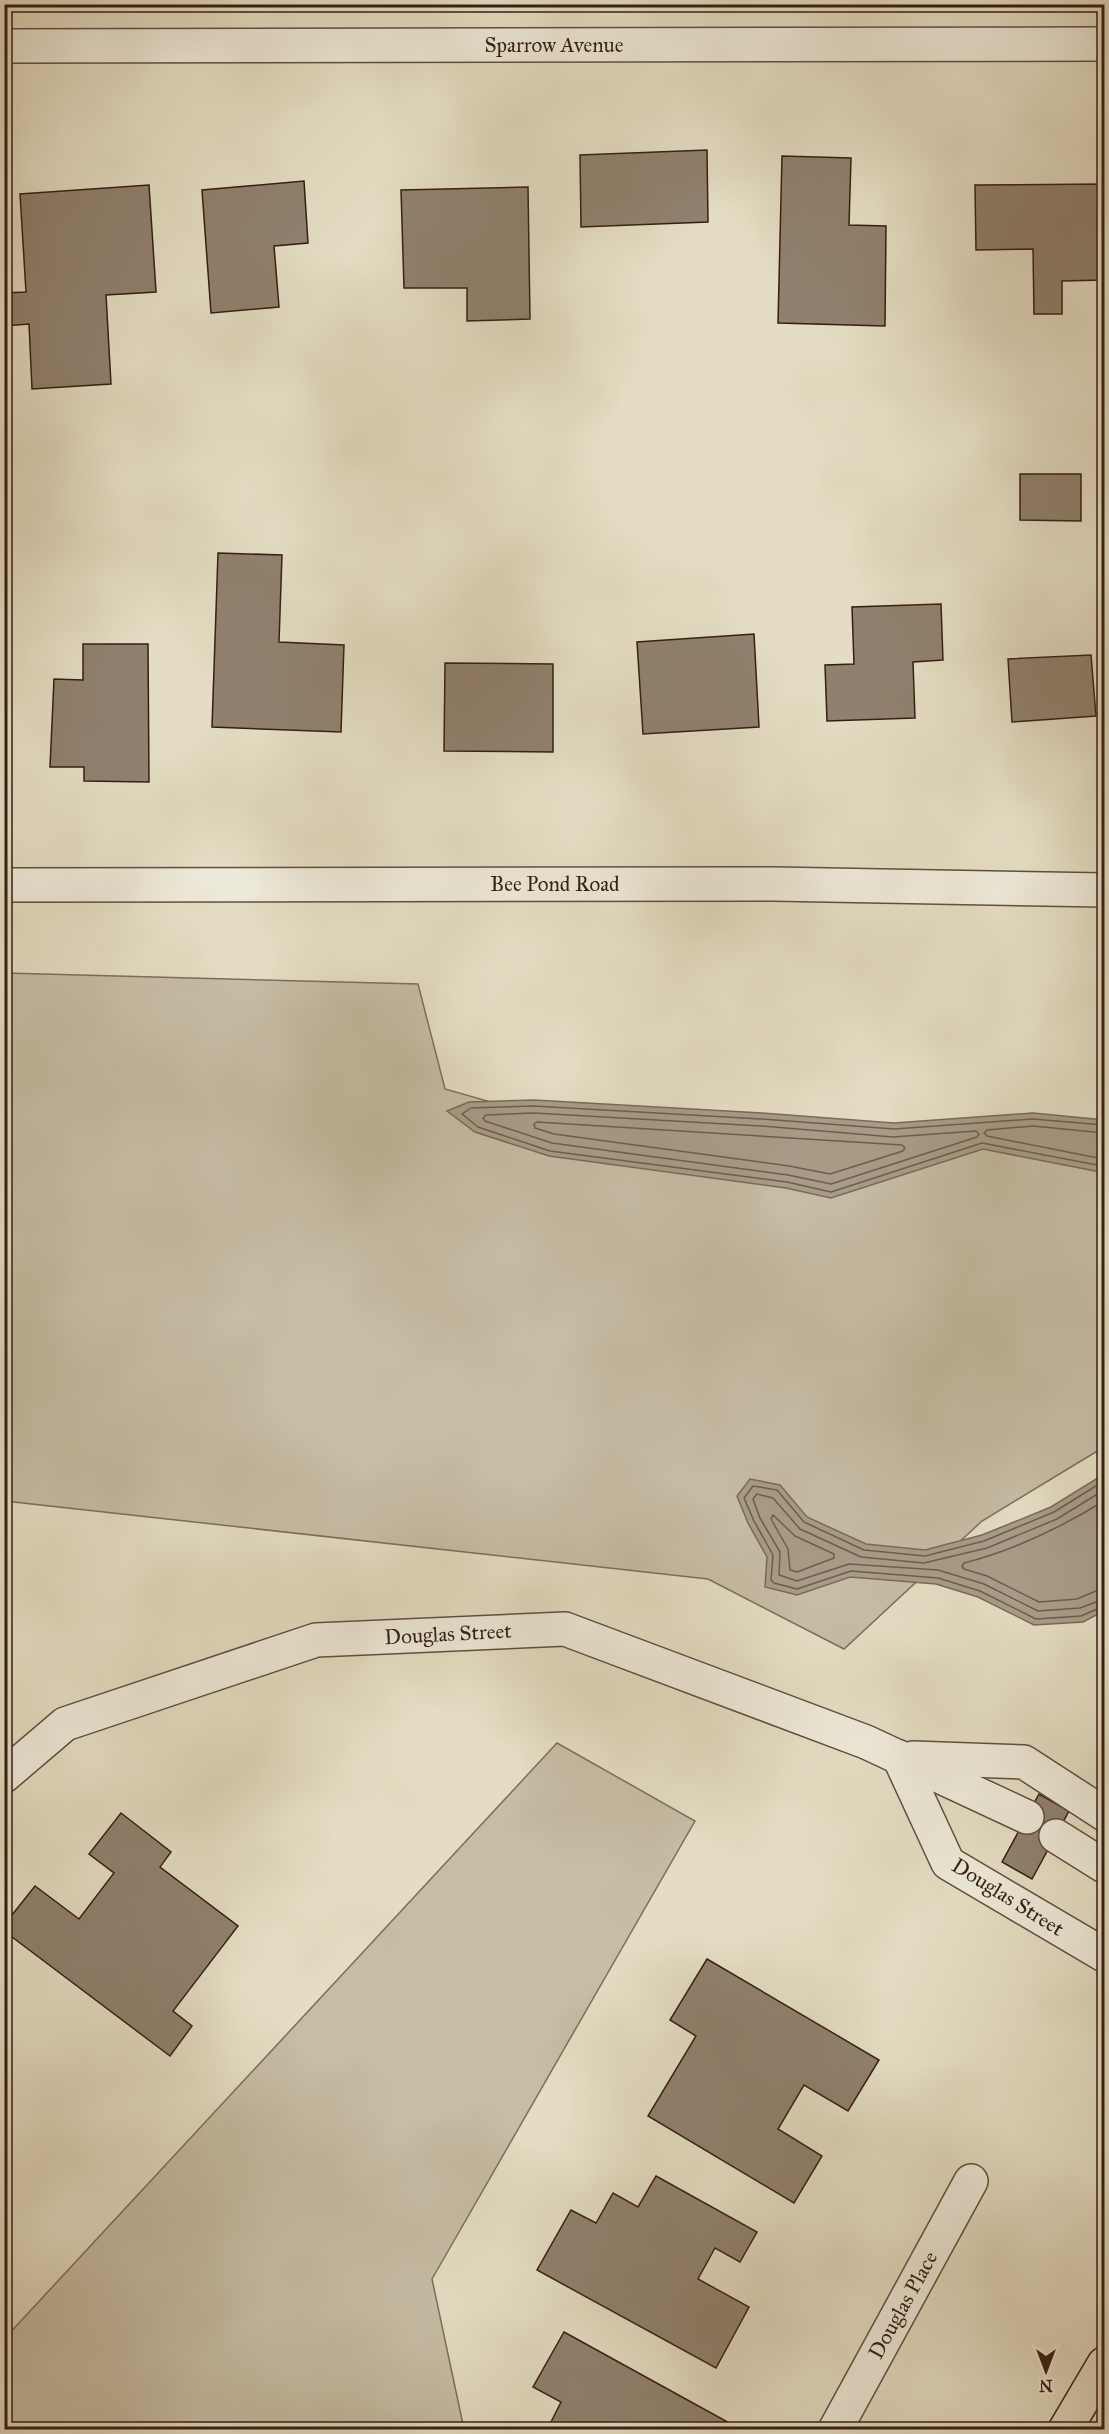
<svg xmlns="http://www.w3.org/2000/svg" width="1109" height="2434" font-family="'IM FELL Great Primer',serif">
<rect width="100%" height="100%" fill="#e4ddc3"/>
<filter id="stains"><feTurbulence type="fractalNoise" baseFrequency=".00333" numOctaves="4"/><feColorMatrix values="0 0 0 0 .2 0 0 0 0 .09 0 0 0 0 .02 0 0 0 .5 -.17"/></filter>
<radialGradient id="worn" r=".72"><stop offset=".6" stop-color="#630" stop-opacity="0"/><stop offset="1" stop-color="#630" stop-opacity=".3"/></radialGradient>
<g fill="#c6bda5" stroke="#7d6e5c" stroke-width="1.5">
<path d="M 5,973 L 418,984 L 445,1089 L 649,1147 L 958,1134 L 1104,1154 L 1104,1447 L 982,1521 L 844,1649 L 708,1579 L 5,1501 Z"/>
<path d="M 557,1743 L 695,1821 L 432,2279 L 464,2429 L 5,2429 L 5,2338 Z"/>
</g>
<g fill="#a89c88" stroke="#7a6a5a" stroke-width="1.5">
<path d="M 534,1100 L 762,1113 L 894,1123 L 1033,1113 L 1104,1120 L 1104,1178 L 1095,1171 L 983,1149 L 831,1198 L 786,1188 L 549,1156 L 475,1132 L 447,1111 L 469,1102 Z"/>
<path d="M 1104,1474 L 1104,1611 L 1083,1622 L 1034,1625 L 978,1597 L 936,1584 L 850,1577 L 797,1595 L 765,1587 L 767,1557 L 748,1523 L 737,1496 L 750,1479 L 780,1485 L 807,1517 L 866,1544 L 925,1550 L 982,1535 L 1051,1507 Z"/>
</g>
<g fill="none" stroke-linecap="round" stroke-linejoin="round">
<g stroke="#6e5d4e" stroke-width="1.5">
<path d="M 534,1113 L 761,1126 L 893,1137 L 976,1131 L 979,1134 L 977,1137 L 831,1184 L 788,1175 L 552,1143 L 485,1121 L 483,1118 L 486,1115 Z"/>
<path d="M 537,1122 L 902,1145 L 905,1148 L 903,1151 L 830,1174 L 789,1166 L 554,1134 L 535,1128 L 534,1124 Z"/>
<path d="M 1104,1125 L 1033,1119 L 894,1129 L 761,1119 L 534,1106 L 471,1108 L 462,1114 L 478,1127 L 550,1151 L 787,1182 L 831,1192 L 982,1143 L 1097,1165 L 1104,1170"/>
<path d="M 1104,1133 L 1033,1126 L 987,1130 L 984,1133 L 987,1136 L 1098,1158 L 1104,1161"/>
<path d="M 1104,1481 L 1054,1512 L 984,1541 L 925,1556 L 864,1550 L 804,1522 L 777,1490 L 753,1486 L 744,1498 L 754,1521 L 773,1555 L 771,1580 L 774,1583 L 797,1589 L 851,1571 L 938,1578 L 980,1591 L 1036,1619 L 1081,1616 L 1104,1606"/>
<path d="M 1104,1490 L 1057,1519 L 987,1548 L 924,1563 L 861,1557 L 800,1529 L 773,1498 L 757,1494 L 753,1499 L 760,1518 L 780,1552 L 779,1575 L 797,1581 L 849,1564 L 938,1570 L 984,1584 L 1038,1611 L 1080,1608 L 1104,1599"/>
<path d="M 1104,1501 C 1060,1528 1015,1550 964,1563 L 962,1566 L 964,1569 L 987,1576 L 1039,1602 L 1077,1599 L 1096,1591 L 1104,1590"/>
<path d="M 773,1515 L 795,1536 L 834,1554 L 834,1558 L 797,1572 L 790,1570 L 788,1549 L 771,1519 Z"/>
</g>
</g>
<g fill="#90816f" stroke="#341e14" stroke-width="1.5">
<path d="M 707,150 L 708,222 L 581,227 L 580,155 Z"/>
<path d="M 782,156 L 851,158 L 849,225 L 886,226 L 885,326 L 778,323 Z"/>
<path d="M 304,181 L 308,243 L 274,246 L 279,307 L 211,313 L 202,190 Z"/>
<path d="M 1104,184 L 1104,280 L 1062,281 L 1062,314 L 1034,314 L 1033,249 L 976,250 L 975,185 Z"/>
<path d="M 149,185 L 156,292 L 106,295 L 111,384 L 32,389 L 29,324 L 4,326 L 4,293 L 26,292 L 20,194 Z"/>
<path d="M 528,187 L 530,319 L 467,321 L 467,288 L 404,288 L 401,190 Z"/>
<path d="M 1020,474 L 1081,474 L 1081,521 L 1020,520 Z"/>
<path d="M 218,553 L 282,555 L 279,642 L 344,645 L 341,732 L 212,727 Z"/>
<path d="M 941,604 L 943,660 L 913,662 L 915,718 L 827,721 L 825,665 L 854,664 L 852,607 Z"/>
<path d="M 754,634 L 759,727 L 643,734 L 637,642 Z"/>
<path d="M 83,644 L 148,644 L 149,782 L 84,781 L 84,767 L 50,767 L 54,679 L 83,680 Z"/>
<path d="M 1091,655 L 1096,716 L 1012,722 L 1008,659 Z"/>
<path d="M 445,663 L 553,664 L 553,752 L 444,751 Z"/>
<path d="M 1039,1794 L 1069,1811 L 1032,1879 L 1002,1862 Z"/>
<path d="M 121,1813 L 171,1852 L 160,1867 L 238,1926 L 173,2011 L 192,2026 L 170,2056 L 4,1931 L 4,1925 L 35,1886 L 79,1919 L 114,1873 L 89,1854 Z"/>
<path d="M 707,1959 L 879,2060 L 848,2111 L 804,2085 L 778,2129 L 822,2156 L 794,2203 L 648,2116 L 696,2036 L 670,2020 Z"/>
<path d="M 656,2176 L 757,2232 L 740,2262 L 715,2248 L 698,2279 L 749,2307 L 716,2368 L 537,2270 L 571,2210 L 596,2223 L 613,2193 L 638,2207 Z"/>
<path d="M 564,2332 L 742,2430 L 547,2430 L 561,2402 L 533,2387 Z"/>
</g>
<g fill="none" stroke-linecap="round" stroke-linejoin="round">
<defs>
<g id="minor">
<path d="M 4,46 L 1104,44"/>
<path d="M 4,885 L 773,884 L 1104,890"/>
<path d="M 899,1757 L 948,1863 L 1104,1955"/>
<path d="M 913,1758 L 1024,1762 L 1104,1814"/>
<path d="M 4,1776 L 65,1724 L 316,1640 L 565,1629 L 866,1742 L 1027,1817"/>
<path d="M 1056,1836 L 1104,1866"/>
<path d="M 835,2430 L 971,2181"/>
</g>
<path id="major" d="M 1065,2430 L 1104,2364"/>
</defs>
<use href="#minor" stroke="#604e40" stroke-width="36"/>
<use href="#major" stroke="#341e14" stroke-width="36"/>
<use href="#minor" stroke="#ede9d8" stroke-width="33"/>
<use href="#major" stroke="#e4ddc3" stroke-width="33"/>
</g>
<g text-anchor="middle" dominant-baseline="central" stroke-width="6" stroke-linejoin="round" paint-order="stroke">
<g font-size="21" fill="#341e14" stroke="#ede9d8">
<text x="554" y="45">Sparrow Avenue</text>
<text x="555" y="884">Bee Pond Road</text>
<text transform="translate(448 1634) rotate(-3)">Douglas Street</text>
<text transform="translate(1008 1897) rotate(32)">Douglas Street</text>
<text transform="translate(903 2305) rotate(-61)">Douglas Place</text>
</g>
</g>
<rect width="1109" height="2434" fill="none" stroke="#e4ddc3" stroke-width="24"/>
<rect x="6" y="6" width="1097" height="2422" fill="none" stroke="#341e14" stroke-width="3"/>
<rect x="12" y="12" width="1085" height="2410" fill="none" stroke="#341e14" stroke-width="1.5"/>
<g transform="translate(1046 2371) rotate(180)" stroke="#ede9d8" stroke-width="4.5" paint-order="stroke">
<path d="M0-4.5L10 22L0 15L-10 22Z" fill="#341e14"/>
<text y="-9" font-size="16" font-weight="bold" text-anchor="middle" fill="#341e14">N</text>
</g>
<rect width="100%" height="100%" filter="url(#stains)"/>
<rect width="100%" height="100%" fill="url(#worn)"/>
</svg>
